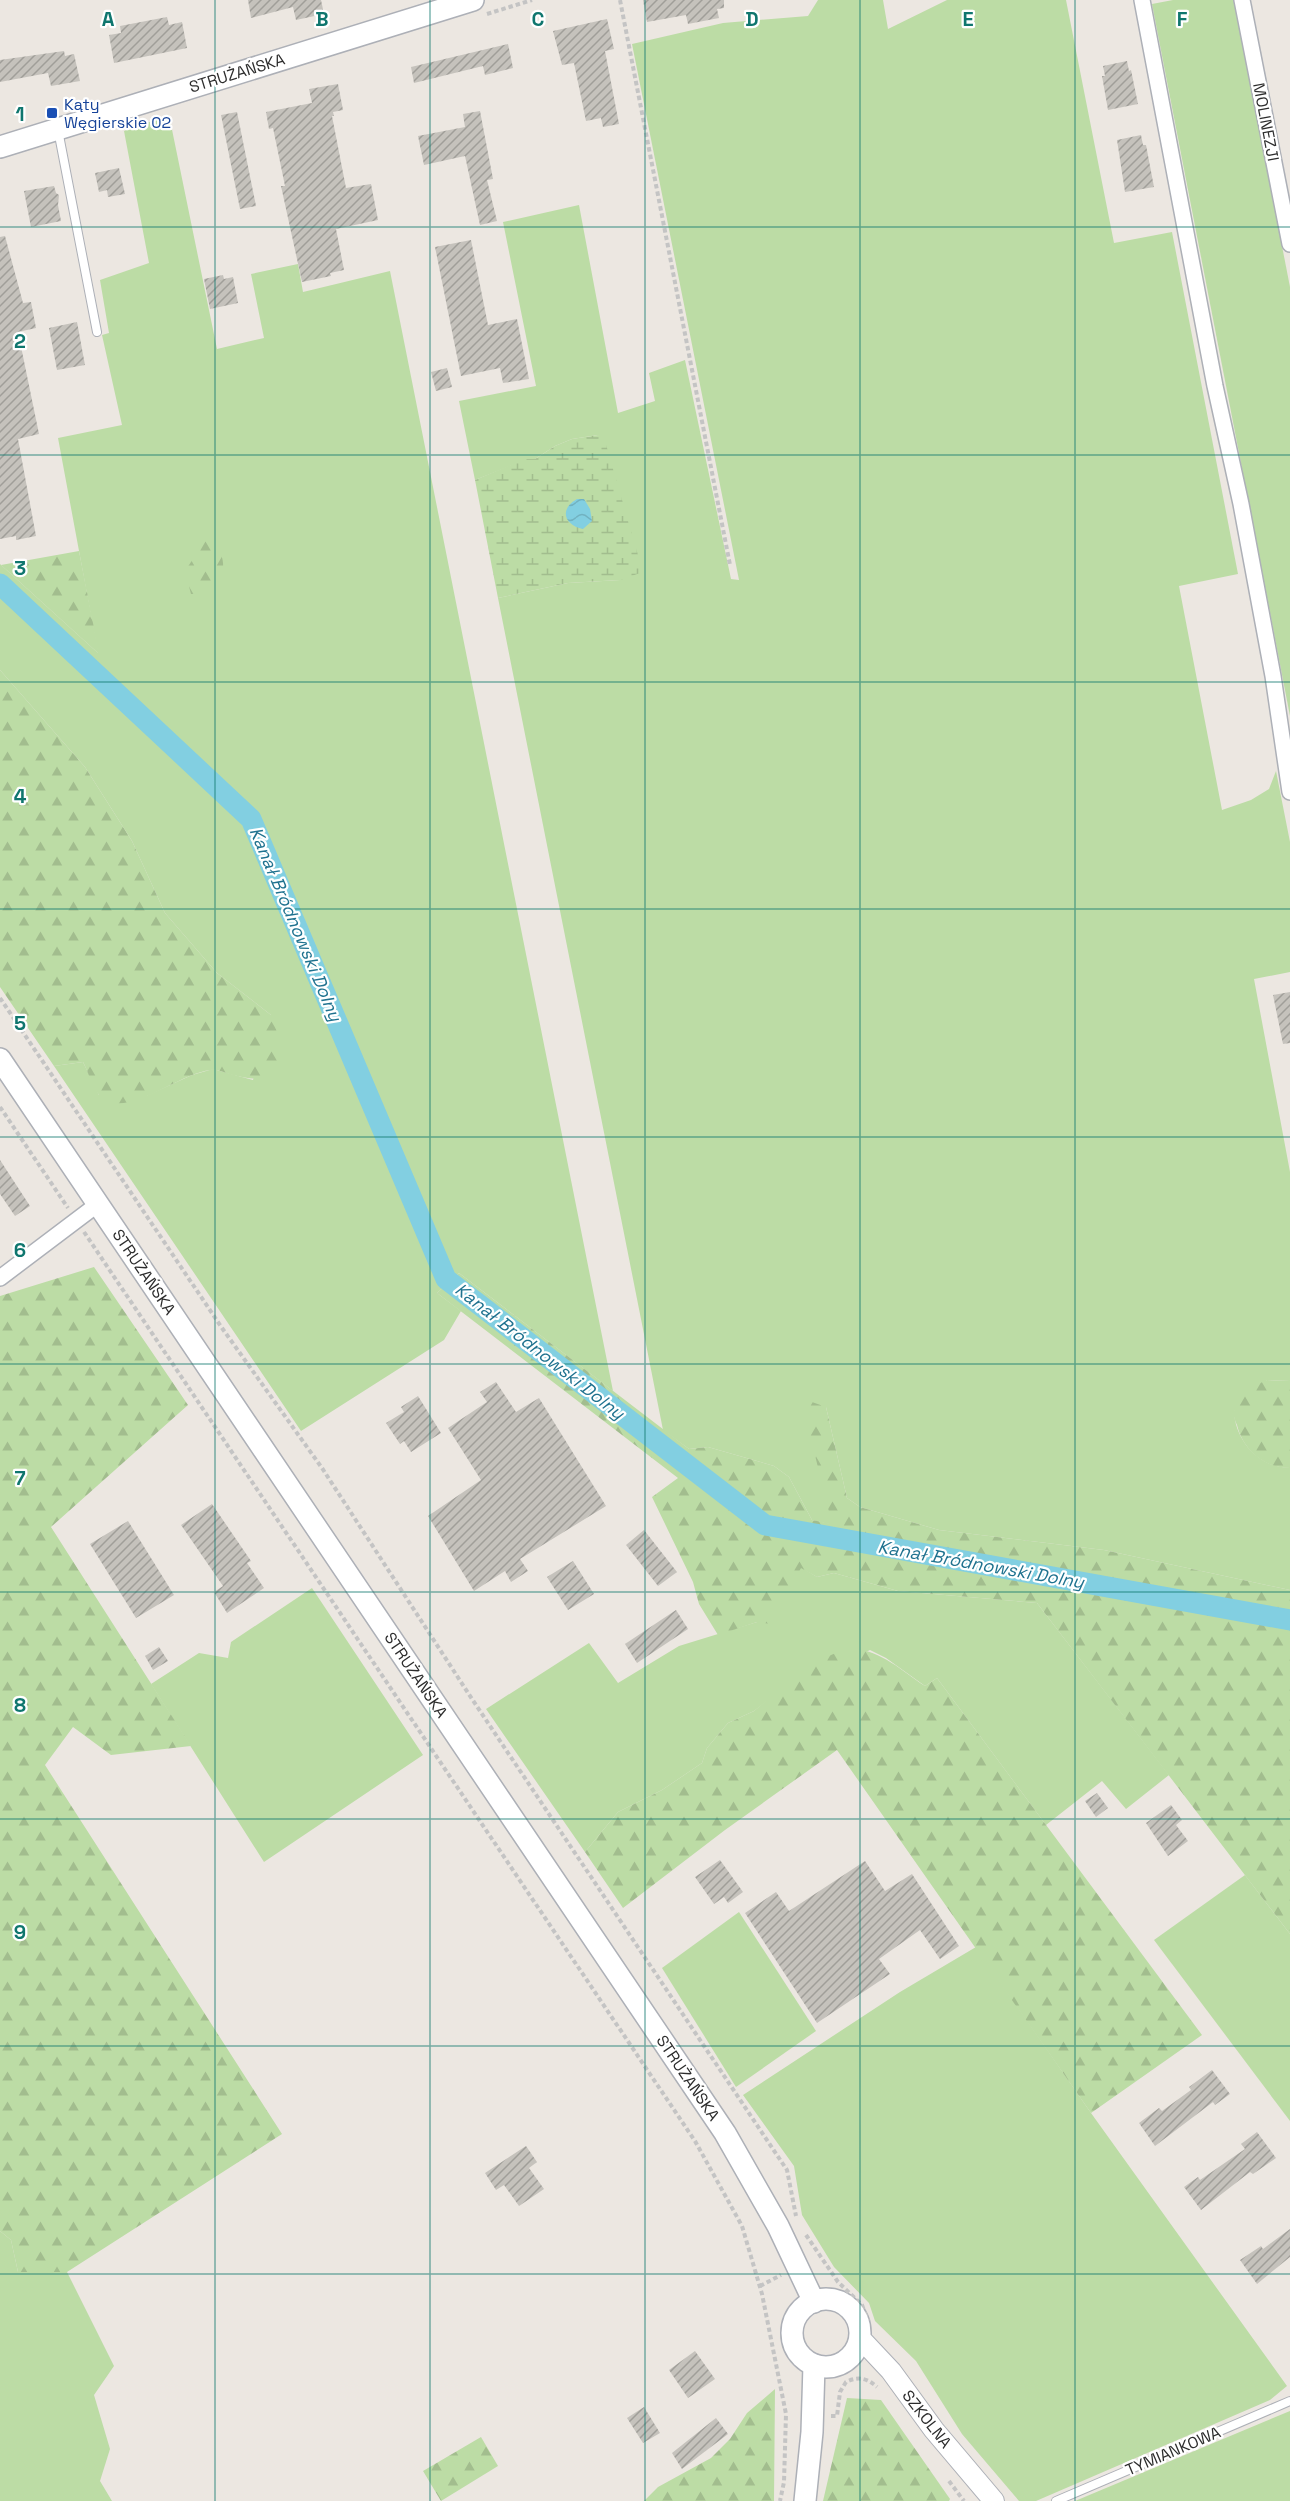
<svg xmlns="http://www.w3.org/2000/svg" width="1290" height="2501" font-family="'Space Grotesk',sans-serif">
<defs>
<pattern id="forest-firs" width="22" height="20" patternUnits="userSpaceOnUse" patternTransform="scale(1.5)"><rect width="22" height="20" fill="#bcdca5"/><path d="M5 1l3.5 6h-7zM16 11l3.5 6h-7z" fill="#a2bd8e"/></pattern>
<pattern id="wetland-marsh" width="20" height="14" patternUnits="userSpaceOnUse" patternTransform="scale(1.5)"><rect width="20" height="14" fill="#bcdca5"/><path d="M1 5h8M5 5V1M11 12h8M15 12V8" fill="none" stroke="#a2bd8e"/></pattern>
<pattern id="water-waves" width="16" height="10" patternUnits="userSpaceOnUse" patternTransform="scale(1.5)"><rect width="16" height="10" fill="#82cfe1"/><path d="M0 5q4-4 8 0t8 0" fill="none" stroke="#71b2c1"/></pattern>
<pattern id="building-hatch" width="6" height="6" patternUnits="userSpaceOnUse" patternTransform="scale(1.5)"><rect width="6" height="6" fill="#c5c2bc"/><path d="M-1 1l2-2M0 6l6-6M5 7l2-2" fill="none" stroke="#a09e99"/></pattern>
</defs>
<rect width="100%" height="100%" fill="#ece7e1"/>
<g fill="#bcdca5">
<path d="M 818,0 L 883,0 L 888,29 L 947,0 L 1066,0 L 1114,243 L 1172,232 L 1238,574 L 1179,586 L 1222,810 L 1251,800 L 1269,789 L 1276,771 L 1290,842 L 1290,972 L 1254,979 L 1290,1172 L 1290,1381 L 1267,1380 L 1234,1411 C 1235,1441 1260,1468 1290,1468 L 1290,1590 L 1104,1550 L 939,1530 L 860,1507 L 847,1498 L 826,1407 L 826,1494 L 833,1525 L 812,1520 L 789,1477 L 774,1466 L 708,1447 L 689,1449 L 663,1430 L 498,598 L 568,583 L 620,580 L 598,435 L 572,439 L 555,446 L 535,459 L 525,460 L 475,480 L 459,401 L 536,386 L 503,222 L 579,205 L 618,413 L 655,401 L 649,373 L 685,360 L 731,579 L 739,580 L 632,44 L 723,23 L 808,16 Z"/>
<path d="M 1173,0 L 1234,0 L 1290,287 L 1290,716 L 1152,4 Z"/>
<path d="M 169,115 L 217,349 L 264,338 L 251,274 L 298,264 L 303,292 L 390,271 L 613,1391 L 459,1273 L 437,1293 L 461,1311 L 444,1340 L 301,1431 L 54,1066 L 83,1062 L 99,1095 L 146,1096 L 192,1075 L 213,1069 L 253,1080 L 271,1015 L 217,973 L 165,913 L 132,841 L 85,767 L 0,670 L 0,564 L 98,653 L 58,438 L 122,425 L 102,335 L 109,333 L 100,280 L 149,263 L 124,131 Z"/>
<path d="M 801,1567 L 817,1577 L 834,1573 L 898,1591 L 1037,1603 L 1169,1775 L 1126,1809 L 1102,1781 L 1046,1825 L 937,1678 L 925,1686 L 886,1658 L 870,1650 L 767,1701 L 754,1711 L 728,1723 L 707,1748 L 702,1763 L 662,1790 L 618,1812 L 585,1852 L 486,1709 L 589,1643 L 618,1683 L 679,1646 L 757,1622 Z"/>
<path d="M 312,1588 L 423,1755 L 264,1862 L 151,1684 L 199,1653 L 228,1658 L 231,1642 Z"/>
<path d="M 1245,1875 L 1290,1934 L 1290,2121 L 1154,1940 Z"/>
<path d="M 739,1912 L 816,2031 L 736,2087 L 662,1968 Z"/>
<path d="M 976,1947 L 1091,2113 L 1287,2386 L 1270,2400 L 1036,2501 L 1019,2501 L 962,2434 L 916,2361 L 875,2321 L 869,2303 L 834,2267 L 802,2215 L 794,2166 L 743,2095 L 900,1992 Z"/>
<path d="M 0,2231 L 11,2240 L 18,2272 L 67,2272 L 114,2366 L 94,2395 L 110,2449 L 100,2481 L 112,2501 L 0,2501 Z"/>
<path d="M 1290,2411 L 1290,2501 L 1075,2501 Z"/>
</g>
<g fill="url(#forest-firs)">
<path d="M 207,538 C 227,556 225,564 219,588 L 208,593 L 191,594 L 185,571 Z"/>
<path d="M 79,551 L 99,654 L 1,565 Z"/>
<path d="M 0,670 L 85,767 L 132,841 L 165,913 L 217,973 L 271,1015 L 282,1046 L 283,1065 C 265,1083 253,1080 229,1074 C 223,1072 217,1069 211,1070 C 180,1073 136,1113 106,1101 C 95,1096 89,1073 83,1062 L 54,1066 L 0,987 Z"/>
<path d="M 94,1267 L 188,1405 L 51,1527 L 191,1746 L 111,1755 L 73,1727 L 45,1765 L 282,2134 L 67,2272 L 18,2272 L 11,2240 L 0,2231 L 0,1296 Z"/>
<path d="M 459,1273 L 689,1449 L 708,1447 L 774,1466 L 789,1477 L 812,1520 L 832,1524 L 809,1431 L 807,1407 L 812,1402 L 826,1407 L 847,1498 L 860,1507 L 939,1530 L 1104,1550 L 1290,1590 L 1290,1934 L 1037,1603 L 898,1591 L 834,1573 L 817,1577 L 801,1568 L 771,1624 L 757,1622 L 718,1635 L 699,1604 L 693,1582 L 652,1497 L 678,1478 L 437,1293 Z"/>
<path d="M 1267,1380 L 1290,1381 L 1290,1468 C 1264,1468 1243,1450 1237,1425 C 1235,1421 1233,1415 1234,1411 C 1237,1396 1254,1385 1267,1380 Z"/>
<path d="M 854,1649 C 882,1651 902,1671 925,1686 L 937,1678 L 1202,2035 L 1091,2113 L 837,1750 L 725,1830 L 623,1908 L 585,1852 L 618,1812 L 662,1790 L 702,1763 L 707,1748 L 728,1723 L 754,1711 L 808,1665 L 838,1652 Z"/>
<path d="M 775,2389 L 774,2501 L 644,2501 L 658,2487 L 711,2458 L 730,2439 L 747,2413 Z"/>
<path d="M 847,2398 L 881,2400 L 950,2499 L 949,2501 L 823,2501 Z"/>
<path d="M 481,2437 L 498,2466 L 441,2501 L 423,2471 Z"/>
</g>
<path fill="url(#wetland-marsh)" d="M 598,435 L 605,441 L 640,562 L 640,573 L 620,580 L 568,583 L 498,598 L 475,480 L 525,459 L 535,459 L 555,446 L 572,439 Z"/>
<path fill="url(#water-waves)" d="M 577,499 L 584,499 L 590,509 L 592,521 L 583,529 C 564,525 559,509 577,499 Z"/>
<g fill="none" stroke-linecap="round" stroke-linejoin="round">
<path stroke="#82cfe1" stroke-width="21" d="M 0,584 L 251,819 L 446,1279 L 765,1525 L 1290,1620"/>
</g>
<g fill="url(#building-hatch)">
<path d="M 248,0 L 321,0 L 324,14 L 296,20 L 293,7 L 251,18 Z"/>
<path d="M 643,0 L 724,0 L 724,8 L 717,9 L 719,18 L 688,24 L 686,15 L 647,22 Z"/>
<path d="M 167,17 L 169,25 L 182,22 L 187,48 L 114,63 L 109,35 L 121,33 L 120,26 Z"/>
<path d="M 607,19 L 614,49 L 605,51 L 619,124 L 603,127 L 601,118 L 586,121 L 574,63 L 562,65 L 553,31 Z"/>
<path d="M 508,44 L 513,68 L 485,75 L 483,66 L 414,83 L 411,67 Z"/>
<path d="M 64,51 L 65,56 L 74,54 L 80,81 L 51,86 L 48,73 L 0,82 L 0,60 Z"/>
<path d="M 1127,61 L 1129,71 L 1131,70 L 1138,104 L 1108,110 L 1102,76 L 1105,76 L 1103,66 Z"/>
<path d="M 338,84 L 343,110 L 333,112 L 334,116 L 332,116 L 346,188 L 371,184 L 378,220 L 336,229 L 344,270 L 330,273 L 331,276 L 302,282 L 281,186 L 285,186 L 273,128 L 269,129 L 266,112 L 312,103 L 309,89 Z"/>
<path d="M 480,111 L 493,179 L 487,180 L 497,221 L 480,225 L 465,156 L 424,165 L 418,136 L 465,127 L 463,114 Z"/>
<path d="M 237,112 L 256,206 L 240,209 L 221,115 Z"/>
<path d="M 1141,135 L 1143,145 L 1146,145 L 1154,187 L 1125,192 L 1117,140 Z"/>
<path d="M 119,168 L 125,194 L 108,197 L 107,190 L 99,192 L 95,173 Z"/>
<path d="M 54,186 L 56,193 L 59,195 L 58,205 L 61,221 L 31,227 L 24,191 Z"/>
<path d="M 5,236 L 23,303 L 31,302 L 36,328 L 18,332 L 39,434 L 18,439 L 36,536 L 16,540 L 16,536 L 0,539 L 0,237 Z"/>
<path d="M 471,240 L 488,325 L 517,319 L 529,379 L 503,383 L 500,368 L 461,376 L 435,247 Z"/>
<path d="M 223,275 L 224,279 L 233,277 L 238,303 L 210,309 L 204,279 Z"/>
<path d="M 77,322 L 85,365 L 57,370 L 49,328 Z"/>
<path d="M 447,368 L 452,387 L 436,391 L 431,372 Z"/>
<path d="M 1290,992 L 1290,1043 L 1283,1044 L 1273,995 Z"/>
<path d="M 0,1160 L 30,1206 L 15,1216 L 0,1194 Z"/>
<path d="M 496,1382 L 516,1412 L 539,1398 L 606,1506 L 520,1559 L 528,1571 L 511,1582 L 505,1571 L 474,1591 L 428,1516 L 481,1480 L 448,1428 L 487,1402 L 480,1392 Z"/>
<path d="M 418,1396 L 441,1433 L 411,1452 L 404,1441 L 400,1444 L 386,1423 L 404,1412 L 401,1407 Z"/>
<path d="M 212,1504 L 251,1561 L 247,1563 L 264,1588 L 227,1613 L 214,1592 L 223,1586 L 181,1525 Z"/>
<path d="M 128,1521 L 174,1595 L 136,1618 L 90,1544 Z"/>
<path d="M 644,1530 L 677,1572 L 658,1586 L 626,1545 Z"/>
<path d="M 573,1561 L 594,1594 L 568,1610 L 547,1577 Z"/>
<path d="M 676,1610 L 688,1629 L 637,1663 L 625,1644 Z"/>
<path d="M 159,1647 L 168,1661 L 153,1670 L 145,1656 Z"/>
<path d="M 1097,1793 L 1108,1808 L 1096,1817 L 1085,1801 Z"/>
<path d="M 1171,1805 L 1182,1820 L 1176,1825 L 1188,1841 L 1168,1856 L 1146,1823 Z"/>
<path d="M 720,1860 L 743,1892 L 728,1903 L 724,1897 L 714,1904 L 695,1877 Z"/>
<path d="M 865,1861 L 885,1891 L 912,1874 L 959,1946 L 940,1959 L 920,1930 L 879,1959 L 890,1974 L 817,2023 L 745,1913 L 776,1892 L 789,1911 Z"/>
<path d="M 1212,2070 L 1230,2094 L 1215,2105 L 1213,2102 L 1155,2146 L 1139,2123 L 1159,2108 L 1162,2111 L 1191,2090 L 1189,2087 Z"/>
<path d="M 1257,2132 L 1276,2158 L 1253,2174 L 1250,2172 L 1201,2210 L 1184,2187 L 1198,2177 L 1200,2180 L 1245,2149 L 1241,2144 Z"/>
<path d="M 526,2146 L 537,2162 L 529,2168 L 544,2189 L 519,2206 L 504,2185 L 496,2190 L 485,2173 Z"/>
<path d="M 1290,2229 L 1290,2257 L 1257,2284 L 1240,2260 L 1261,2246 L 1263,2249 Z"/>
<path d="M 695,2351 L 715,2379 L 688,2398 L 669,2370 Z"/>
<path d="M 644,2407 L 660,2433 L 643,2443 L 627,2418 Z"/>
<path d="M 716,2418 L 728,2434 L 682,2469 L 672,2453 Z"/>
</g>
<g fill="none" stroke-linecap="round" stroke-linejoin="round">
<defs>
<g id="service">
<path d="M 58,130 L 97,332"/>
<path d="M 1056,2501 L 1290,2401"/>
</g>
<g id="minor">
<path d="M 1142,0 L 1215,386 L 1241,504 L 1273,676 L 1290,792"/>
<path d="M 1242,0 L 1290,244"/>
<path d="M 0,1278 L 98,1204"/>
</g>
<path id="tertiary" d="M 860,2338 L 891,2371 L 934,2430 L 994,2501"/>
<g id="secondary">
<path d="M 0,147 L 473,0"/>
<path d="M 0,1059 L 725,2133 L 778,2226 L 814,2302"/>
<circle cx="826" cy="2333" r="34"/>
<path d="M 805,2501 L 812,2432 L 814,2365"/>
</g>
</defs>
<use href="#service" stroke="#adb0b7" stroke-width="10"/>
<use href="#minor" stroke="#adb0b7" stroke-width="18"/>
<use href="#tertiary" stroke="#adb0b7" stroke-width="22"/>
<use href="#secondary" stroke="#adb0b7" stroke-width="24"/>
<g stroke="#c4c4c4" stroke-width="4" stroke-dasharray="4.5 3" stroke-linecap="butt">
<path d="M 620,0 L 730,565"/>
<path d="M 487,14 L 532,0"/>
<path d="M 0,998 L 222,1328 L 322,1468 L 472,1699 L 787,2170 L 796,2216"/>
<path d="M 0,1107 L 68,1208"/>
<path d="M 84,1232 L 695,2141 L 742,2226 L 762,2294 L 786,2414 L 784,2482 L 780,2501"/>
<path d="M 806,2235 L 838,2282 L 862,2305 L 868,2321"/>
<path d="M 760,2286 L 781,2275"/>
<path d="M 831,2416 L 837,2416 L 840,2392 L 846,2382 C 858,2376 867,2378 877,2387"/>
<path d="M 949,2481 L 964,2501"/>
</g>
<use href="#service" stroke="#fff" stroke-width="8"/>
<use href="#minor" stroke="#fff" stroke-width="15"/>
<use href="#tertiary" stroke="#fff" stroke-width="20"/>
<use href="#secondary" stroke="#fff" stroke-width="21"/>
</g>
<path fill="none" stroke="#0f766e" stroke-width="1.5" stroke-opacity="0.55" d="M 215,0 L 215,2501M 430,0 L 430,2501M 645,0 L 645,2501M 860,0 L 860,2501M 1075,0 L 1075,2501M 0,227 L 1290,227M 0,455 L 1290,455M 0,682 L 1290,682M 0,909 L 1290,909M 0,1137 L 1290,1137M 0,1364 L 1290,1364M 0,1592 L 1290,1592M 0,1819 L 1290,1819M 0,2046 L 1290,2046M 0,2274 L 1290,2274"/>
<rect fill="#1a4fb4" stroke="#fff" stroke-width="2" x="46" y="107" width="12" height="12" rx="3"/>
<g text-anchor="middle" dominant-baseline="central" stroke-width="4.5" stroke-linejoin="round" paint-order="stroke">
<g font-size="16" fill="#2d2d2d" stroke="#fff">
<text transform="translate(237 73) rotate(-17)">STRUŻAŃSKA</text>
<text transform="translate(1266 122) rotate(79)">MOLINEZJI</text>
<text transform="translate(144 1272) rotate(56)">STRUŻAŃSKA</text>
<text transform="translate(416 1675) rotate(56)">STRUŻAŃSKA</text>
<text transform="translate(688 2078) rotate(56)">STRUŻAŃSKA</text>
<text transform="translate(927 2419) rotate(52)">SZKOLNA</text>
<text transform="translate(1173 2451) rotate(-23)">TYMIANKOWA</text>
</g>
<g font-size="16" fill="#164399" stroke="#fff" text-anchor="start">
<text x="64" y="104">Kąty<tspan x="64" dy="18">Węgierskie 02</tspan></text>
</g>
<g font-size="18" font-style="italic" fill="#1f728f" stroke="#fff">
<text transform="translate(296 924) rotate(67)">Kanał Bródnowski Dolny</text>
<text transform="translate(540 1351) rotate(38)">Kanał Bródnowski Dolny</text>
<text transform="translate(981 1564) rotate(10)">Kanał Bródnowski Dolny</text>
</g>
</g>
<g font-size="20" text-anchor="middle" font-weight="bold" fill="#0f766e" stroke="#fff" stroke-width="4.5" stroke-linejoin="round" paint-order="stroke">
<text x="108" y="26">A</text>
<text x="322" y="26">B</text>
<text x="538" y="26">C</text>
<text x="752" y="26">D</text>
<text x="968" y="26">E</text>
<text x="1182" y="26">F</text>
<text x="20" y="121">1</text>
<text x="20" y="348">2</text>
<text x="20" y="575">3</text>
<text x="20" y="803">4</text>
<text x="20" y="1030">5</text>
<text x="20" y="1257">6</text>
<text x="20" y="1485">7</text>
<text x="20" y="1712">8</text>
<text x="20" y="1939">9</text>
</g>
</svg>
